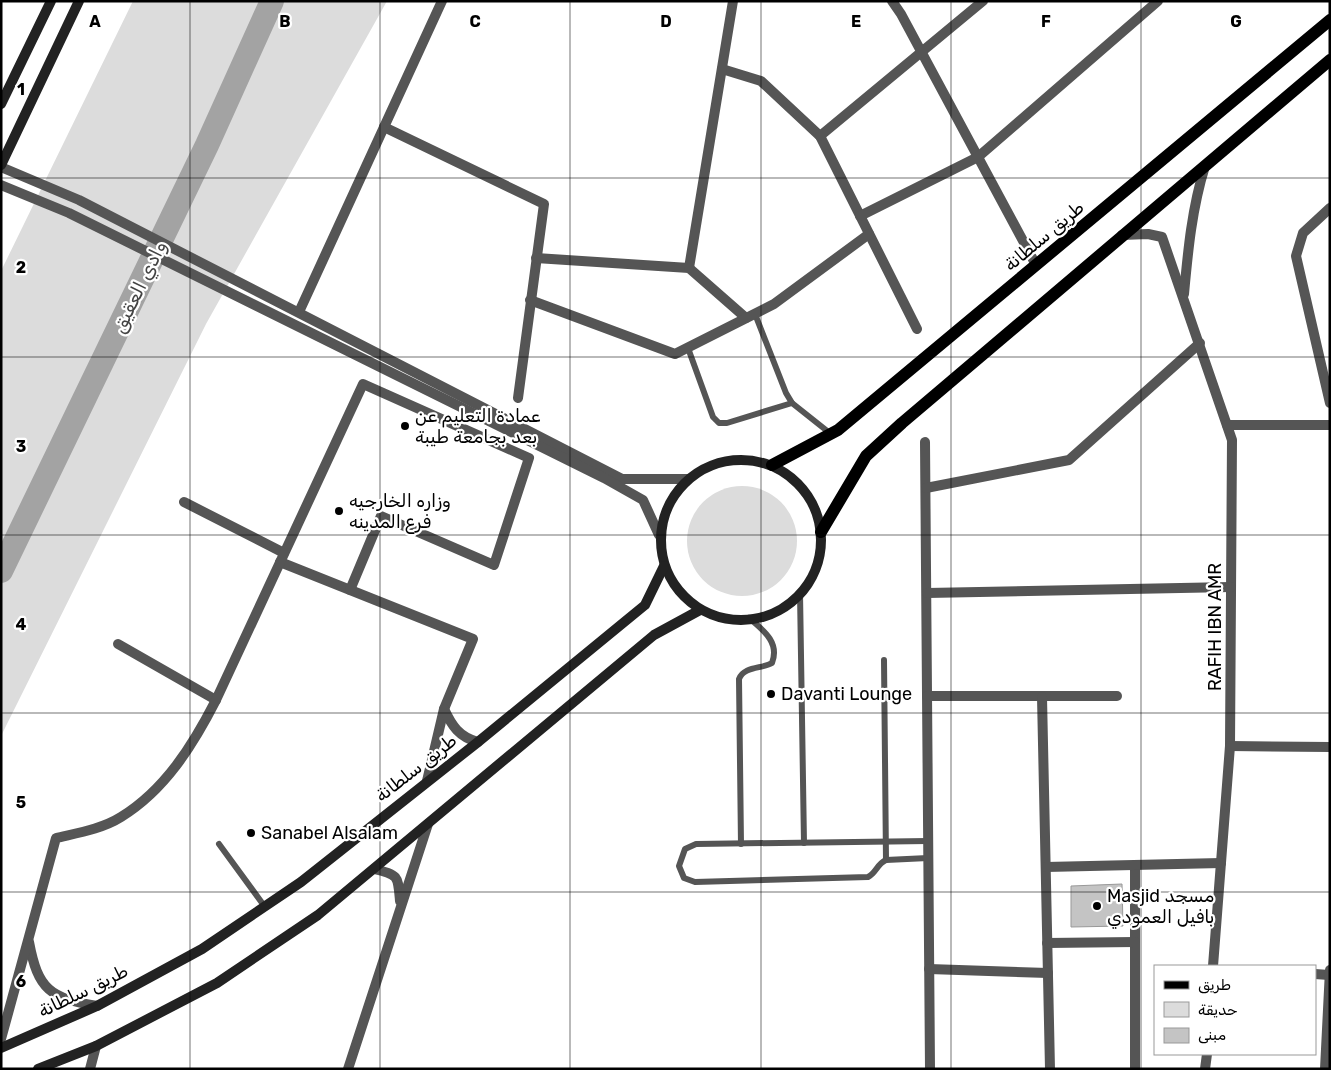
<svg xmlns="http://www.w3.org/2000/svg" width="1331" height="1070" font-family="Rubik,'Noto Naskh Arabic',sans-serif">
<rect width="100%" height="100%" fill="#fff"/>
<g fill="#dcdcdc">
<path d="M 133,1 L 387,1 L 206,324 L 1,736 L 1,271 Z"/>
<circle cx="742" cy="541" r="55"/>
</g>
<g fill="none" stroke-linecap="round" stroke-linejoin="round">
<path stroke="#a3a3a3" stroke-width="24" d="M 1,571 L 207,145 L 272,1"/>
</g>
<path fill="#c4c4c4" stroke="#999" d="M 1122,884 L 1123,926 L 1071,927 L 1071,886 Z"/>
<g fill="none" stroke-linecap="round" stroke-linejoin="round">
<g stroke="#555" stroke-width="6">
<path d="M 755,314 L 786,393 L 792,403 L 831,434"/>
<path d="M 688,348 L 713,417 L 719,423 L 727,423 L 792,403"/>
<path d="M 800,593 L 804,843"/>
<path d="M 884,660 L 886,860"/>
<path d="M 928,841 L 696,844 L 685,849 L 679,866 L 684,878 L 695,882 L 868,877 C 876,873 877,864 886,860 L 928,858"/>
<path d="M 219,844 L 265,907"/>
<path d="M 741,844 L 739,679 C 744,666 762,669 772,663 C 780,642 763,630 749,618"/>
</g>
<g stroke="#555" stroke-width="10">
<path d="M 892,1 L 901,14 L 1036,265"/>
<path d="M 722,69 L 761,81 L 820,136 L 917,329"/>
<path d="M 384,127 L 544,204 L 518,398"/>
<path d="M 820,136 L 983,1"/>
<path d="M 1,167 L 79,200 L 622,479 L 687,479"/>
<path d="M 1,185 L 69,213 L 604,478 L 643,500 L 659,535"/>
<path d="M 1330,208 L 1303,233 L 1296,256 L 1330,403"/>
<path d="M 860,216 L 978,157 L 1158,1"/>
<path d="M 1122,235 L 1148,234 L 1162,237 L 1232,440 L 1230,746 L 1213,966"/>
<path d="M 536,258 L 689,268 L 746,318"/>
<path d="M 689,268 L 733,1"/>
<path d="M 1184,294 C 1188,250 1192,208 1205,166"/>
<path d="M 530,300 L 675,354 L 774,304 L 869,234"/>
<path d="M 299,312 L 442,1"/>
<path d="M 1227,425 L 1330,425"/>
<path d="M 925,442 L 930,1069"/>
<path d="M 926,488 L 1069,460 L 1200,343"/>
<path d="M 184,502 L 284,553"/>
<path d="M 280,562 L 473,639 L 444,709 L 427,781"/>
<path d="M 927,593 L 1231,587"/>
<path d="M 118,644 L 216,700"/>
<path d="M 927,696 L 1117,696"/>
<path d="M 1042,697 L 1050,1069"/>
<path d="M 444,709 C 452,726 459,737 478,742"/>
<path d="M 1230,746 L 1330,747"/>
<path d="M 1135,865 L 1135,1069"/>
<path d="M 1046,867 L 1221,863"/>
<path d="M 374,869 C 399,875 398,876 400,901"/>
<path d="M 29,942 C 38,990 50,998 97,1006"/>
<path d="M 1047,943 L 1135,942"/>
<path d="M 929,969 L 1048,973"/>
<path d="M 1315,974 L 1329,975"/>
<path d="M 1,1039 L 56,838 C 77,833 102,829 121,817 C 165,790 193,745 216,700 L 363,384 L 529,458 L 494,565 L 381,516 L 350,590"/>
<path d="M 90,1069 L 96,1046"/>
<path d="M 348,1069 L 428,824"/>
<path d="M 1205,1069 L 1207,1054"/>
<path d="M 1325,1069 L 1330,970"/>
</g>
<g stroke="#222" stroke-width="10">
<path d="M 1,104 L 51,1"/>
<path d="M 1,165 L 79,1"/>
<circle cx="741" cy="540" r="80"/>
<path d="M 1,1048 L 97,1006 L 202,949 L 301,882 L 478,742 L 645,605 L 664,566"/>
<path d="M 38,1069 L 96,1046 L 217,983 L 318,915 L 654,635 L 700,610"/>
</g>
<g stroke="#000" stroke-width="12">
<path d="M 772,465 L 838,430 L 1330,20"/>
<path d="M 821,532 L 866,456 L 902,423 L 1330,60"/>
</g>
</g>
<path fill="none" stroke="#000" stroke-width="1" stroke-opacity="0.55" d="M 190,1 L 190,1069M 380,1 L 380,1069M 570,1 L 570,1069M 761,1 L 761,1069M 951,1 L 951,1069M 1141,1 L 1141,1069M 1,178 L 1330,178M 1,357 L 1330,357M 1,535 L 1330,535M 1,713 L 1330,713M 1,892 L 1330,892"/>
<g fill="#000" stroke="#fff" stroke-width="2">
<circle cx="405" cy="426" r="5"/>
<circle cx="339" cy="511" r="5"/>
<circle cx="771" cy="694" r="5"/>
<circle cx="251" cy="833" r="5"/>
<circle cx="1097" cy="906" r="5"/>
</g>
<g text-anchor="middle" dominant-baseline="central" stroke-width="4.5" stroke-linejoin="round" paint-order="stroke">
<g font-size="18" fill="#000" stroke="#fff">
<text transform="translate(1044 236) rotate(-40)">طريق سلطانة</text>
<text transform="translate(1215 627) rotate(-90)">RAFIH IBN AMR</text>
<text transform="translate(416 768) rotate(-38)">طريق سلطانة</text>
<text transform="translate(83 991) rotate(-26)">طريق سلطانة</text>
</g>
<g font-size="18" fill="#000" stroke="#fff" text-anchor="start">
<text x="415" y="416">عمادة التعليم عن<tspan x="415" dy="21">بعد بجامعة طيبة</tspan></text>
<text x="349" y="501">وزاره الخارجيه<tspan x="349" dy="21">فرع المدينه</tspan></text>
<text x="781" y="694">Davanti Lounge</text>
<text x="261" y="833">Sanabel Alsalam</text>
<text x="1107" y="896">Masjid مسجد<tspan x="1107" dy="21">بافيل العمودي</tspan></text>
</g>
<g font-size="19" font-style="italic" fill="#444" stroke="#fff">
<text transform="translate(139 287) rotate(-64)">وادي العقيق</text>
</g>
</g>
<g font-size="16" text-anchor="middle" font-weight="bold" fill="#000" stroke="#fff" stroke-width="4.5" stroke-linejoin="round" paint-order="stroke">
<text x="95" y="27">A</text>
<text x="285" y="27">B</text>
<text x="475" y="27">C</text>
<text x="666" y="27">D</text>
<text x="856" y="27">E</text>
<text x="1046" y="27">F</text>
<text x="1236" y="27">G</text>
<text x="21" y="95">1</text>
<text x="21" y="273">2</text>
<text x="21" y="452">3</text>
<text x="21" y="630">4</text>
<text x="21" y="808">5</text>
<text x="21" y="987">6</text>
</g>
<rect width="1331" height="1070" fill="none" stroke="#000000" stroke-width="5"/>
<rect x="1154" y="965" width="162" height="90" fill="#ffffff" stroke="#999999"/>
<rect x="1164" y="981" width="25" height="8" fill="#000000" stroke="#999999"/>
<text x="1198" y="990" font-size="15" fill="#000000">طريق</text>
<rect x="1164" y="1002" width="25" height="15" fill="#dcdcdc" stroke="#999999"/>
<text x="1198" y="1015" font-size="15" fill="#000000">حديقة</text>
<rect x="1164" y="1028" width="25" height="15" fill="#c4c4c4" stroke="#999999"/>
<text x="1198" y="1040" font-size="15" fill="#000000">مبنى</text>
</svg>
